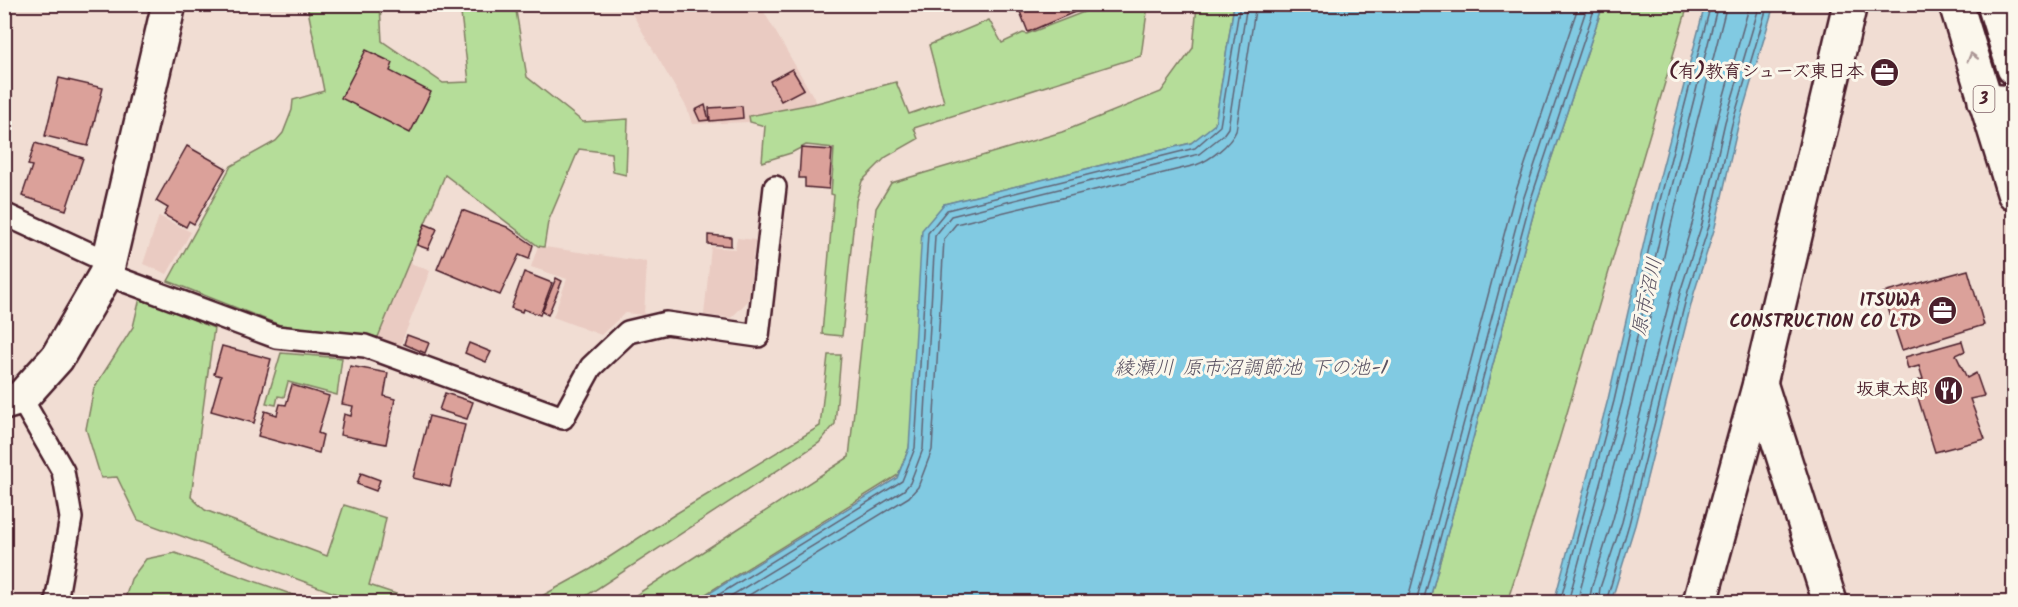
<svg xmlns="http://www.w3.org/2000/svg" width="2018" height="607" font-family="Kalam,'Klee One',sans-serif">
<rect width="100%" height="100%" fill="#f1ddd3"/>
<filter id="ink" filterUnits="userSpaceOnUse"><feTurbulence type="fractalNoise" baseFrequency=".0167" numOctaves="2"/><feDisplacementMap in="SourceGraphic" scale="12" xChannelSelector="R" yChannelSelector="G"/><feConvolveMatrix kernelMatrix="1 2 1 2 8 2 1 2 1" color-interpolation-filters="sRGB"/></filter>
<g filter="url(#ink)">
<g fill="#eacbc2">
<path d="M 627,5 L 760,5 L 817,103 L 749,116 L 750,122 L 692,124 L 687,108 Z"/>
<path d="M 159,216 L 191,232 L 167,274 L 143,264 Z"/>
<path d="M 737,238 L 755,240 L 748,301 L 731,318 L 704,315 L 711,247 L 735,249 Z"/>
<path d="M 538,246 L 647,262 L 644,315 L 625,313 L 601,335 L 553,317 L 567,279 L 531,267 Z"/>
<path d="M 408,262 L 430,271 L 400,346 L 378,337 Z"/>
</g>
<g fill="#b5dd99" stroke="#807e62" stroke-width="1.5">
<path d="M 307,5 L 380,5 L 382,41 L 443,83 L 469,82 L 460,5 L 515,5 L 527,77 L 583,122 L 628,119 L 626,175 L 613,172 L 611,153 L 579,149 L 548,222 L 544,247 L 538,246 L 445,175 L 378,337 L 285,327 L 168,281 L 231,166 L 276,141 L 283,133 L 292,110 L 293,100 L 324,91 Z"/>
<path d="M 1087,5 L 1148,5 L 1141,56 L 914,128 L 918,139 L 886,157 L 862,181 L 856,201 L 842,336 L 822,334 L 834,195 L 831,194 L 834,148 L 806,145 L 791,153 L 762,162 L 765,126 L 750,122 L 749,116 L 817,103 L 896,82 L 909,114 L 944,102 L 929,45 L 989,20 L 1002,43 L 1023,33 L 1027,34 L 1089,10 Z"/>
<path d="M 1197,5 L 1234,5 L 1215,125 L 1191,143 L 944,204 L 909,448 L 898,475 L 693,602 L 625,602 L 849,457 L 876,208 L 891,183 L 1062,132 L 1161,92 L 1193,48 Z"/>
<path d="M 1603,5 L 1688,5 L 1559,440 L 1507,602 L 1429,602 L 1536,204 Z"/>
<path d="M 140,298 L 214,328 L 191,497 L 205,510 L 327,556 L 344,505 L 386,518 L 380,546 L 369,585 L 420,602 L 359,602 L 138,520 L 117,477 L 101,478 L 86,429 L 94,388 L 133,327 Z"/>
<path d="M 281,353 L 342,358 L 337,395 L 288,382 L 284,397 L 278,396 L 276,405 L 266,403 Z"/>
<path d="M 828,355 L 841,355 L 835,424 L 819,443 L 577,602 L 531,602 L 591,569 L 677,513 L 820,426 Z"/>
<path d="M 175,553 L 313,602 L 124,602 L 131,579 L 146,559 Z"/>
</g>
<g fill="#81cae2" stroke="#6b8699" stroke-width="1.5">
<path d="M 1234,5 L 1603,5 L 1536,204 L 1429,602 L 695,602 L 897,478 L 909,448 L 922,230 L 944,204 L 1191,143 L 1215,124 Z"/>
<path d="M 1705,5 L 1774,5 L 1738,126 L 1715,227 L 1694,293 L 1635,525 L 1611,602 L 1554,602 L 1608,399 L 1653,203 Z"/>
</g>
<g fill="none" stroke-linecap="round" stroke-linejoin="round">
<g stroke="#606374" stroke-width="1.5">
<path d="M 707,602 L 902,481 L 915,448 L 928,233 L 947,210 L 1195,148 L 1220,126 L 1240,4"/>
<path d="M 721,602 L 904,490 L 910,483 L 923,449 L 935,236 L 951,216 L 1199,154 L 1223,135 L 1228,128 L 1247,4"/>
<path d="M 738,602 L 909,497 L 918,487 L 932,450 L 944,239 L 956,224 L 1196,165 C 1210,160 1230,145 1236,131 L 1256,4"/>
<path d="M 1407,602 L 1514,197 L 1579,4"/>
<path d="M 1416,602 L 1523,200 L 1588,4"/>
<path d="M 1423,602 L 1530,202 L 1596,4"/>
<path d="M 1560,602 L 1614,401 L 1659,204 L 1711,4"/>
<path d="M 1568,602 L 1622,403 L 1667,206 L 1718,4"/>
<path d="M 1577,602 L 1630,405 L 1675,208 L 1727,4"/>
<path d="M 1589,602 L 1592,586 L 1613,519 L 1673,287 L 1693,221 L 1717,120 L 1750,4"/>
<path d="M 1598,602 L 1600,588 L 1622,522 L 1681,289 L 1702,224 L 1725,122 L 1760,4"/>
<path d="M 1606,602 L 1629,524 L 1688,291 L 1709,226 L 1732,124 L 1768,4"/>
</g>
</g>
<g fill="#dba19a" stroke="#4a1f2b" stroke-width="1.5">
<path d="M 1017,4 L 1082,4 L 1084,8 L 1028,32 Z"/>
<path d="M 366,50 L 393,63 L 390,71 L 431,92 L 410,133 L 341,98 Z"/>
<path d="M 792,69 L 804,89 L 781,101 L 770,81 Z"/>
<path d="M 59,78 L 103,88 L 88,146 L 45,136 Z"/>
<path d="M 705,105 L 709,120 L 700,121 L 695,110 Z"/>
<path d="M 742,106 L 743,118 L 710,121 L 709,108 Z"/>
<path d="M 35,143 L 83,158 L 66,210 L 22,196 L 32,166 L 28,165 Z"/>
<path d="M 187,146 L 226,168 L 194,224 L 189,221 L 186,227 L 164,215 L 168,208 L 156,201 Z"/>
<path d="M 801,148 L 832,150 L 829,189 L 805,187 L 805,178 L 799,178 Z"/>
<path d="M 462,210 L 507,227 L 533,245 L 529,259 L 519,255 L 500,295 L 437,269 Z"/>
<path d="M 425,224 L 437,229 L 428,249 L 417,245 Z"/>
<path d="M 708,235 L 731,237 L 731,246 L 708,244 Z"/>
<path d="M 1968,270 L 1984,325 L 1902,350 L 1883,293 Z"/>
<path d="M 524,272 L 552,283 L 540,315 L 523,309 L 522,312 L 511,308 Z"/>
<path d="M 556,278 L 562,281 L 548,315 L 542,312 Z"/>
<path d="M 407,335 L 429,343 L 425,353 L 404,344 Z"/>
<path d="M 1962,341 L 1965,351 L 1956,355 L 1967,378 L 1976,373 L 1984,396 L 1970,399 L 1985,439 L 1935,452 L 1913,382 L 1923,379 L 1919,366 L 1908,369 L 1905,357 Z"/>
<path d="M 469,343 L 491,352 L 486,362 L 465,353 Z"/>
<path d="M 222,346 L 271,359 L 254,423 L 211,411 L 221,376 L 214,374 Z"/>
<path d="M 350,366 L 388,373 L 384,396 L 395,399 L 386,444 L 340,435 L 344,414 L 351,416 L 353,406 L 342,404 Z"/>
<path d="M 292,385 L 329,396 L 318,433 L 323,435 L 319,453 L 258,436 L 265,411 L 277,415 L 280,404 L 286,405 Z"/>
<path d="M 445,393 L 473,402 L 467,419 L 439,410 Z"/>
<path d="M 429,416 L 465,425 L 450,487 L 413,478 Z"/>
<path d="M 361,473 L 380,480 L 376,491 L 357,484 Z"/>
</g>
<g fill="none" stroke-linecap="round" stroke-linejoin="round">
<defs>
<g id="lane">
<path d="M 4,214 L 108,262"/>
<path d="M 106,274 L 276,337 L 365,346 L 563,418 L 591,367 L 628,332 L 666,323 L 758,336 L 775,187"/>
<path d="M 21,398 L 63,471 L 71,518 L 56,602"/>
</g>
<g id="street">
<path d="M 1985,101 L 2014,103"/>
<path d="M 1760,383 L 1830,602"/>
<path d="M 1700,602 L 1760,383 L 1850,4"/>
</g>
<path id="secondary" d="M 4,403 L 21,398 L 57,358 L 106,274 L 169,4"/>
<g id="primary">
<path d="M 1956,4 L 2014,193"/>
<path d="M 1994,4 L 2014,68"/>
</g>
</defs>
<use href="#lane" stroke="#4a1f2b" stroke-width="26"/>
<use href="#street" stroke="#4a1f2b" stroke-width="38"/>
<use href="#secondary" stroke="#4a1f2b" stroke-width="38"/>
<use href="#primary" stroke="#4a1f2b" stroke-width="38"/>
<use href="#lane" stroke="#fbf7ec" stroke-width="21"/>
<use href="#street" stroke="#fbf7ec" stroke-width="33"/>
<use href="#secondary" stroke="#fbf7ec" stroke-width="33"/>
<use href="#primary" stroke="#fbf7ec" stroke-width="33"/>
</g>
<defs><path id="oneway-chevron" d="M-2-3.5L2.5 0L-2 3.5" fill="none" stroke-width="1.6" stroke-linecap="round" stroke-linejoin="round" transform="scale(1.5)"/></defs>
<use stroke="#ab9695" href="#oneway-chevron" transform="translate(1972 57) rotate(-106)"/>
</g>
<defs>
<symbol id="office-disc" viewBox="-11 -11 22 22"><circle r="9.5" fill="#4a1f2b" stroke="#fbf7ec"/><path d="M-6-3h4V-5.5h4V-3h4V5H-6ZM-1-4.5V-3h2v-1.5ZM-6 0V1H6V0Z" fill="#fff"/></symbol>
<symbol id="restaurant-disc" viewBox="-11 -11 22 22"><circle r="9.5" fill="#4a1f2b" stroke="#fbf7ec"/><path d="M-5-6h1v4h1v-4h1v4h1v-4h1v5L-1.5 .5V6h-2V.5L-5-1ZM5-6V6H3V1.5H1.5Q1.5-4 5-6Z" fill="#fff"/></symbol>
</defs>
<g fill-rule="evenodd">
<use href="#office-disc" x="1868" y="56" width="33" height="33"/>
<use href="#office-disc" x="1926" y="294" width="33" height="33"/>
<use href="#restaurant-disc" x="1932" y="374" width="33" height="33"/>
</g>
<g text-anchor="middle" dominant-baseline="central" stroke-width="6" stroke-linejoin="round" paint-order="stroke">
<rect fill="#fbf7ec" stroke="#7f6065" stroke-width="1.5" x="1973.5" y="86" width="21" height="26" rx="4.5"/>
<g font-size="16" font-weight="bold" fill="#4a1f2b">
<text x="1984" y="99">3</text>
</g>
<g font-size="18" font-weight="bold" fill="#4a1f2b" stroke="#fbf7ec" text-anchor="end">
<text x="1864" y="72">(有)教育シューズ東日本</text>
<text x="1921" y="301">ITSUWA<tspan x="1921" dy="21">CONSTRUCTION CO LTD</tspan></text>
<text x="1928" y="390">坂東太郎</text>
</g>
<g font-size="20" font-style="italic" fill="#5a5262" stroke="#fbf7ec">
<text transform="translate(1648 297) rotate(-78)">原市沼川</text>
<text x="1250" y="369">綾瀬川 原市沼調節池 下の池-1</text>
</g>
</g>
<rect width="2018" height="607" fill="none" stroke="#fbf7ec" stroke-width="24"/>
<rect x="12" y="12" width="1994" height="583" fill="none" stroke="#4a1f2b" stroke-width="2" filter="url(#ink)"/>
</svg>
